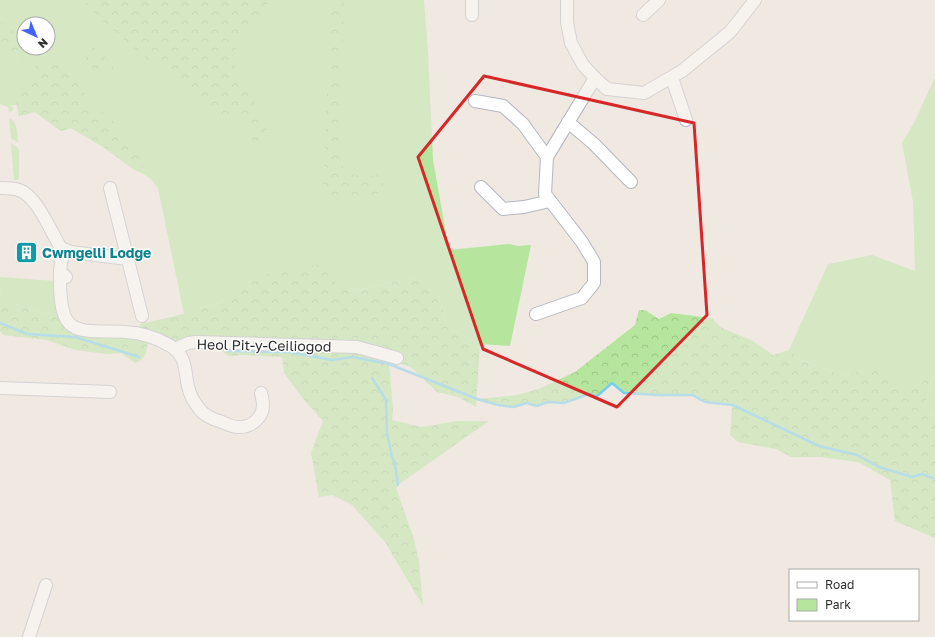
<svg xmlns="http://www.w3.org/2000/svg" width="935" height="637" font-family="'Golos Text',sans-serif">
<defs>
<pattern id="forest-crowns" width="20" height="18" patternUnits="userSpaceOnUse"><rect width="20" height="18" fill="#b6e59e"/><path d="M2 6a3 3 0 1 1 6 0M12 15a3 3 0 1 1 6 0" fill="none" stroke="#9dc588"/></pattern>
</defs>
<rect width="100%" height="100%" fill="#efe9e1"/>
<g fill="#b6e59e" fill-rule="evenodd">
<path d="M 0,0 L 424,0 L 428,51 L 433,160 L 449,250 L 509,244 L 518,246 L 531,245 L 510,346 L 480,344 L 448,328 L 439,298 L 417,277 L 358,290 L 336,284 L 251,280 L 219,303 L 199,308 L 184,314 L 158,188 L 151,179 L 140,172 L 133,169 L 105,148 L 71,128 L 61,131 L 35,112 L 19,116 L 17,105 L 12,105 L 13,110 L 9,113 L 8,107 L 0,104 ZM 24,24 L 48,24 L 48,48 L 24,48 Z"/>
<path d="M 935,77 L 935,416 L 923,411 L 934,374 L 920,384 L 907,388 L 891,378 L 866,369 L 844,376 L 802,361 L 789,350 L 828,264 L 872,255 L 915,271 L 913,202 L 902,143 L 915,121 Z"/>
<path d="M 9,118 C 18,121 17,135 18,143 L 11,138 Z"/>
<path d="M 11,143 L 18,148 L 19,151 L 19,177 L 18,180 L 14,180 Z"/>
<path d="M 0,277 L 55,281 L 60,313 C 41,316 20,306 2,298 L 0,290 Z"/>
</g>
<g fill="url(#forest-crowns)">
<path d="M 83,0 L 269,0 L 254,29 L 239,41 L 232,61 L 253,98 L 267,130 L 258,149 L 251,138 L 242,117 L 222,117 L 205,110 L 184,87 L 163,69 L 147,59 L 100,19 Z"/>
<path d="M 331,0 L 344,0 L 344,2 L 338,152 L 344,170 L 362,177 L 381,174 L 384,186 L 376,195 L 355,200 L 331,198 L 322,183 L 324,163 Z"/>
<path d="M 0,22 C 19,31 29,46 20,66 L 9,64 L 10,55 L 8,45 L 0,42 Z"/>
<path d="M 86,41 L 112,63 L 114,71 L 93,69 L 83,53 Z"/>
<path d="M 39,60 L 64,67 L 83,87 L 90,107 L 106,114 L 143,153 L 144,164 L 140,172 L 133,169 L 105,148 L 71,128 L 61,131 L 35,112 L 19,116 L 15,96 L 6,86 L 29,93 L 34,71 Z"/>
<path d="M 321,264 L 336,284 L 358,290 L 417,277 L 439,298 L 448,328 L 480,344 L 476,407 L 458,397 L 437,392 L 411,367 L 390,360 L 389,364 L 393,409 L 392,420 L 421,427 L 458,421 L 489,421 L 398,485 L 396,488 L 414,539 L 419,562 L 423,606 L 385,542 L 352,505 L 332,495 L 319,497 L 311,453 L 323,421 L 305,401 L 284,373 L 282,357 L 242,355 L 229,356 L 206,341 L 189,340 L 172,342 L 140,329 L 140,324 L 184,314 L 199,308 L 219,303 L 251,280 L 282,269 Z"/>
<path d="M 0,290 L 2,298 C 20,306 41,316 60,313 L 63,323 L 148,341 C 147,351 146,360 135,363 L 121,353 L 106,354 L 75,350 L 47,340 L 3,335 L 0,331 Z"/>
<path d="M 639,310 L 645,310 L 659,319 L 671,313 L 711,318 L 722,328 L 753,341 L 773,355 L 789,350 L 802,361 L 844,376 L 866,369 L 886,368 L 891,378 L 907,388 L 920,384 L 934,373 L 923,411 L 935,416 L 935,538 L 895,521 L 890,480 L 858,462 L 820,457 L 791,457 L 776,449 L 738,442 L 730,435 L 732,405 L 705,402 L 692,395 L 658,395 L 624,393 L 612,383 L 596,397 L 589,394 L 564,403 L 548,402 L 537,406 L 527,403 L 513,407 L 498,405 L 477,399 L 517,395 L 539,389 L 575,372 L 635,325 Z"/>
</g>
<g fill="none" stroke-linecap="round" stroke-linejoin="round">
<g stroke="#75cff0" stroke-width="2.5">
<path d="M 0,323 L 27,334 L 75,337 L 139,357"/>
<path d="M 227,351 L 289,352 L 332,360 L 353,357 L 389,364 L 477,399 L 498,405 L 513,407 L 527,403 L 537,406 L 548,402 L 564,403 L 589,394 L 596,397 L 612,383 L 624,393 L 658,395 L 692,395 L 705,402 L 733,405 L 819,446 L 857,455 L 879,467 L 912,477 L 922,474 L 935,479"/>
<path d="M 372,378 L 386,400 L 387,433 L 392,457 L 395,464 L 398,485"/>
</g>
<defs>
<g id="minor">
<path d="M 567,0 L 567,22 L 571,43 L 583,65 L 595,78 L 607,89 L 644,93 L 682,71 L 730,32 L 755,0"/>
<path d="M 472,15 L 472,0"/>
<path d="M 643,15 L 659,0"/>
<path d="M 672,78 L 686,120"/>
<path d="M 475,101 L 503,106 L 523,124 L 547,157"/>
<path d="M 568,122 L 594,144 L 631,182"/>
<path d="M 481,187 L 503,209 L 524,207 L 550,201"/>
<path d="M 0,188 C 6,188 13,188 19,190 C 37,196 51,232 61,248 L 71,252 L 128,259"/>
<path d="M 110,188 L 142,316"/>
<path d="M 65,250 L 61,262 L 60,272 L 66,277"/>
<path d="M 60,272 C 60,285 59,315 70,324 C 81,335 111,330 126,332 C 140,333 157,338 169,345 C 190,357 183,375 190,393 C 192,399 197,406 201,411 C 206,416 215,420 222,422 C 227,424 234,428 240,427 C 252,427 263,417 263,405 C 263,401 262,397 261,393"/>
<path d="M 536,314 L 582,298 L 594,283 L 594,262 L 582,242 L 545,194 L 547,157 L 595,78"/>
<path d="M 175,349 L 188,343 L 197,342 L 357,347 L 397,358"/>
<path d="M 0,388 L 110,392"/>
<path d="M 29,637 L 46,585"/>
</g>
</defs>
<use href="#minor" stroke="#b4b7c1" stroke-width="14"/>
<use href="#minor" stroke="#fff" stroke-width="12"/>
</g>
<path d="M0 0H935V637H0ZM 484,76 L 694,123 L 707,315 L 617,407 L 483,349 L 418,157 Z" fill="#efe9e1" fill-opacity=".55" fill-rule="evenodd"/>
<path fill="none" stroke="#d62828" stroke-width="3" stroke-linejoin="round" d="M 484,76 L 694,123 L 707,315 L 617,407 L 483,349 L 418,157 Z"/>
<defs>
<symbol id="building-square" viewBox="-11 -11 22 22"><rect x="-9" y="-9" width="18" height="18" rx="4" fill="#0f9aa8" stroke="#fff"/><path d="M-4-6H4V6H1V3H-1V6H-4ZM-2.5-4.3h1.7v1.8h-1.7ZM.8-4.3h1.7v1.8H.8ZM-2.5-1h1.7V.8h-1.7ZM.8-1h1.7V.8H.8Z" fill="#fff"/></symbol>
</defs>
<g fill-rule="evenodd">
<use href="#building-square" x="14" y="240" width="25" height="25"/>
</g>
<g text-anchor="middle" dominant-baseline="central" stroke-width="3" stroke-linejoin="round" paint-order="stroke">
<g font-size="14" font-weight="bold" fill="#0d838f" stroke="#fff" text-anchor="start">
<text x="42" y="252">Cwmgelli Lodge</text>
</g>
<g font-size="14" fill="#2e2e2e" stroke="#fff">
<text transform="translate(264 345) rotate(1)">Heol Pit-y-Ceiliogod</text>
</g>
</g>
<rect x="789" y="569" width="130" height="52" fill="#ffffff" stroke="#ababab"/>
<rect x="797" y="582" width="20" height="6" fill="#ffffff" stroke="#ababab"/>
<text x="825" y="589" font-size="12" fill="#2e2e2e">Road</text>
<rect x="797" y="599" width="20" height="12" fill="#b6e59e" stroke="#ababab"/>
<text x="825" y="609" font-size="12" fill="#2e2e2e">Park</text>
<g transform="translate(36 36) rotate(136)"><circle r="19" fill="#ffffff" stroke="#ababab"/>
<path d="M0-3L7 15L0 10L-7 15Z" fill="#4264fb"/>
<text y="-6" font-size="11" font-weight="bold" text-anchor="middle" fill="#2e2e2e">N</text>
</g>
</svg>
